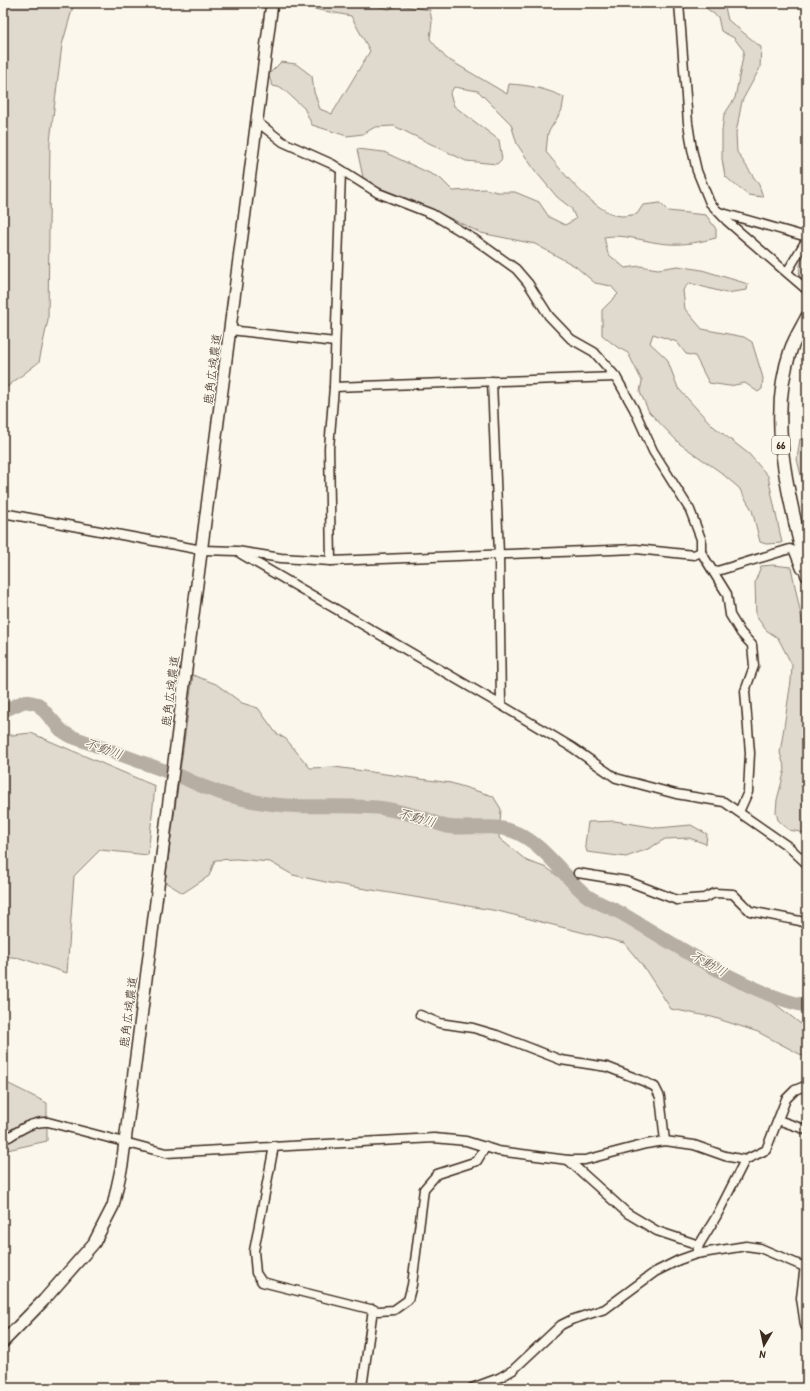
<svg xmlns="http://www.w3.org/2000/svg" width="810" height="1391" font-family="'Patrick Hand','Klee One',sans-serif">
<rect width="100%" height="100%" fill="#fbf7ec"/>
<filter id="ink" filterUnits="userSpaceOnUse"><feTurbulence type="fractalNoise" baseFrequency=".025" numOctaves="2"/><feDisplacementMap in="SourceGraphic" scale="8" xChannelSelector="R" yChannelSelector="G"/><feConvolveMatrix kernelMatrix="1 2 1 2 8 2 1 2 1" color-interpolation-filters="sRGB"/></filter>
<g filter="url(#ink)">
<g fill="#dfd9ce" stroke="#8d8276">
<path d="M 3,3 L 74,3 L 62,45 L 50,141 L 48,320 L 39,362 L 3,390 Z"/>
<path d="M 299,3 L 365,3 L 389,9 L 399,5 L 430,10 L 432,22 L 430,39 L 446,58 L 507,94 L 509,84 C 530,85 546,89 564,97 L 562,110 L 548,133 L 546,152 C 563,172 594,213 621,216 C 626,216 632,215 637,214 L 643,205 L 660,203 L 668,211 L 706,215 L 716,229 L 716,238 C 700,242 685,245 669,244 C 647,243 625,233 604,237 L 608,254 L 625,268 L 640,266 L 658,269 L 678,266 L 702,270 L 748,284 L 747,290 L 726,293 L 689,283 L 683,290 L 685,309 L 702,329 L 744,337 L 752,342 L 763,378 L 762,389 L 758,392 L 745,383 L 729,386 L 709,383 L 695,356 L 686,354 L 677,342 L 653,334 L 650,343 L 667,359 L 678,388 L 697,409 L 713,426 L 749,454 L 768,476 L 782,543 L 766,544 L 760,542 L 752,510 L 739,488 L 719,471 L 680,444 L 649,412 L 640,392 L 642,381 L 628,353 L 617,347 L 602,335 L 602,310 L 618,294 L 611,286 L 595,283 L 575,266 L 535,244 L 481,233 L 416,202 L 364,182 L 357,149 L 384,152 L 440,178 L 453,191 L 485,189 L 497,192 L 515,192 L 539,202 L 549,217 L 565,225 L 576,219 L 571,208 L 557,197 L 536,172 L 517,144 L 511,124 L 478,91 L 454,87 L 450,94 L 454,106 L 499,140 L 502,159 L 497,164 L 466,161 L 394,126 L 375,127 L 363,134 L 347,136 L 312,125 L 304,108 L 282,88 L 273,86 L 268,75 L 281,62 L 296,64 L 312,76 L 314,92 L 320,109 L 332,114 L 370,51 L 351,16 L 303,7 Z"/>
<path d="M 705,3 L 724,3 L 728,20 L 761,47 L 760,68 L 742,101 L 736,133 L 737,152 L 759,185 L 763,197 L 748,195 L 735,185 L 725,176 L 722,159 L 722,131 L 724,115 L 735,98 L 744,51 L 734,38 L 721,31 L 718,17 L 706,8 Z"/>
<path d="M 807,250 L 807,285 C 794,277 800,260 807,250 Z"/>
<path d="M 800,439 L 807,440 L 807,500 L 797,459 Z"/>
<path d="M 773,565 L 791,567 L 807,644 L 807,832 L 805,833 L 789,830 L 778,820 L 776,812 L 777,800 L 785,769 L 780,753 L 791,681 L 792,665 L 778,638 L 766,630 L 756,616 L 755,582 L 761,566 Z"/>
<path d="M 193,675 L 216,684 L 242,703 L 258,708 L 276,733 L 286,739 L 310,768 L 335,767 L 421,779 L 451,783 L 493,796 L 501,809 L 499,838 L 527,861 L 547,868 L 583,895 L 774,1003 L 801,1024 L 807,1031 L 807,1058 L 758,1032 L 712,1017 L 671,1009 L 643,966 L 624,943 L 498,911 L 330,883 L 293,875 L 270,862 L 237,859 L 215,860 L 209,876 L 183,893 L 165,882 Z"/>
<path d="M 31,733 L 155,786 L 148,855 L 100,850 L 74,876 L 67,973 L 20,958 L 3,956 L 3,736 Z"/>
<path d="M 615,821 L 658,828 L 691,825 L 707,834 L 706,844 L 689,838 L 665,839 L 648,849 L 626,857 L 587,852 L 585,844 L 588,822 Z"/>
<path d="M 3,1081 L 47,1103 L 47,1141 L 3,1151 Z"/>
</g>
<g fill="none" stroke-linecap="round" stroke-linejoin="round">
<path stroke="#b6aea2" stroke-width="14" d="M 3,711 L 25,701 L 38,704 L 61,730 L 70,736 L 182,777 C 217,795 256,804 295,806 C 323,807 352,805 381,808 C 395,810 410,814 424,818 C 432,821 441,826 450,827 C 470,829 492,824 512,831 C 542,841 563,876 586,895 C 596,903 615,909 626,916 C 678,946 748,994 807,1006"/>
<defs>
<g id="street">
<path d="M 679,3 L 688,123 L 692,149 L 697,171 L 710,203 L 727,221 L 807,290"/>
<path d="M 256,121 L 283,142 L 332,164 L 378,193 L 432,214 L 474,239 L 516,269 L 528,283 L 549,316 L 571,339 L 594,352 L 616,377 L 634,409 L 653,451 L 690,510 L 701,539 L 701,552 L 727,594 L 730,615 L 741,633 L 752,645 L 754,666 L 745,691 L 750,753 L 748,792 L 739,812"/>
<path d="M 719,212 L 807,237"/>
<path d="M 787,272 L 807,239"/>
<path d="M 230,330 L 335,342"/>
<path d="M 492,381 L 499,554 L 501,705"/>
<path d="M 334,387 L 616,377"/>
<path d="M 3,513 L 202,550 L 237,551 L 281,558 L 331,561 L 636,549 L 694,555 L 701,552"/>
<path d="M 241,554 L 501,705 L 573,748 L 616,778 L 676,794 L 724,802 L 789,847 L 807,864"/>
<path d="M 331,561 L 329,448 L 334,387 L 341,171"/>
<path d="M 714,572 L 790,549 L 794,551 L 801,569"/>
<path d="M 578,873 L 627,881 L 677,900 L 704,898 L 715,893 L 733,894 L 750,911 L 800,921 L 807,925"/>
<path d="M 420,1015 L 439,1023 L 473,1028 L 497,1035 L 561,1060 L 607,1067 L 643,1081 L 655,1087 L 660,1097 L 665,1141"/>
<path d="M 778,1120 L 807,1130"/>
<path d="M 3,1136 L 9,1137 C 21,1129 33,1121 48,1122 L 166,1153 L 434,1138 L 466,1141 L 498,1151 L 568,1160 L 585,1160 L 646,1144 L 665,1141 L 694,1145 L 725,1156 L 745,1160"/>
<path d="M 274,1146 L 254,1251 L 256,1273 L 262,1282 L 378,1311 L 394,1310 L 408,1300 L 412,1285 L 424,1189 L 437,1174 L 477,1161 L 486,1146"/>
<path d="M 568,1160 L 627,1213 L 657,1231 L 699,1245"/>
<path d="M 696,1254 L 699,1245 L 716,1217 L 745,1160 L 766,1150 L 786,1099 L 795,1090 L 807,1085"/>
<path d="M 362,1388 L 373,1309"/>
<path d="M 472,1388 L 499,1378 L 513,1370 L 561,1325 L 571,1320 L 605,1309 L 655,1272 L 679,1260 L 696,1254 L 746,1246 L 760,1248 L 807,1268"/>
</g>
<path id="secondary" d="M 3,1342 L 44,1300 L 94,1243 L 113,1206 L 122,1165 L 272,3"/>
<g id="primary">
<path d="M 807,317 C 802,327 795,338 791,349 C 765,423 792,503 807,575"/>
<path d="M 807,1265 L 803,1298 L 807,1325"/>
</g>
</defs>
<use href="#street" stroke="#3b2a1e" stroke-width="11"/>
<use href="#secondary" stroke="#3b2a1e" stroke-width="14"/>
<use href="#primary" stroke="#3b2a1e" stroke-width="15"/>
<use href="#street" stroke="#fbf7ec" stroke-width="8"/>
<use href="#secondary" stroke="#fbf7ec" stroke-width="11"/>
<use href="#primary" stroke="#fbf7ec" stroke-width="12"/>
</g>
</g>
<g text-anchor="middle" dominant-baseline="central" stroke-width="3" stroke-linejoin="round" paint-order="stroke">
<rect fill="#fbf7ec" stroke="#75685c" stroke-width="1" x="772" y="436" width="18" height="18" rx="3"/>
<g font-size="11" font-weight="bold" fill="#3b2a1e">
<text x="781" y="445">66</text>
</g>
<g font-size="12" fill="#3b2a1e" stroke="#fbf7ec">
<text transform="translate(212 369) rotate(-83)">鹿角広域農道</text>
<text transform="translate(170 691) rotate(-83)">鹿角広域農道</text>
<text transform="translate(128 1012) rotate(-83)">鹿角広域農道</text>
</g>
<g font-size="13" font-style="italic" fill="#605246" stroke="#fbf7ec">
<text transform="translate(104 748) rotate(20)">不動川</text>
<text transform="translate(417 817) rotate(16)">不動川</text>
<text transform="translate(709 963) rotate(30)">不動川</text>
</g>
</g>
<rect width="810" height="1391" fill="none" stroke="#fbf7ec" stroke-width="16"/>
<rect x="8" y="8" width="794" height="1375" fill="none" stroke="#3b2a1e" stroke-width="1.5" filter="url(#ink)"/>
<g transform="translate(764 1345) rotate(189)" stroke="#fbf7ec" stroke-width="3" paint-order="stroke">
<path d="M0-3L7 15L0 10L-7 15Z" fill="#3b2a1e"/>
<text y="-6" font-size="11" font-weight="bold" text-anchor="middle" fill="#3b2a1e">N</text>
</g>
</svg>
